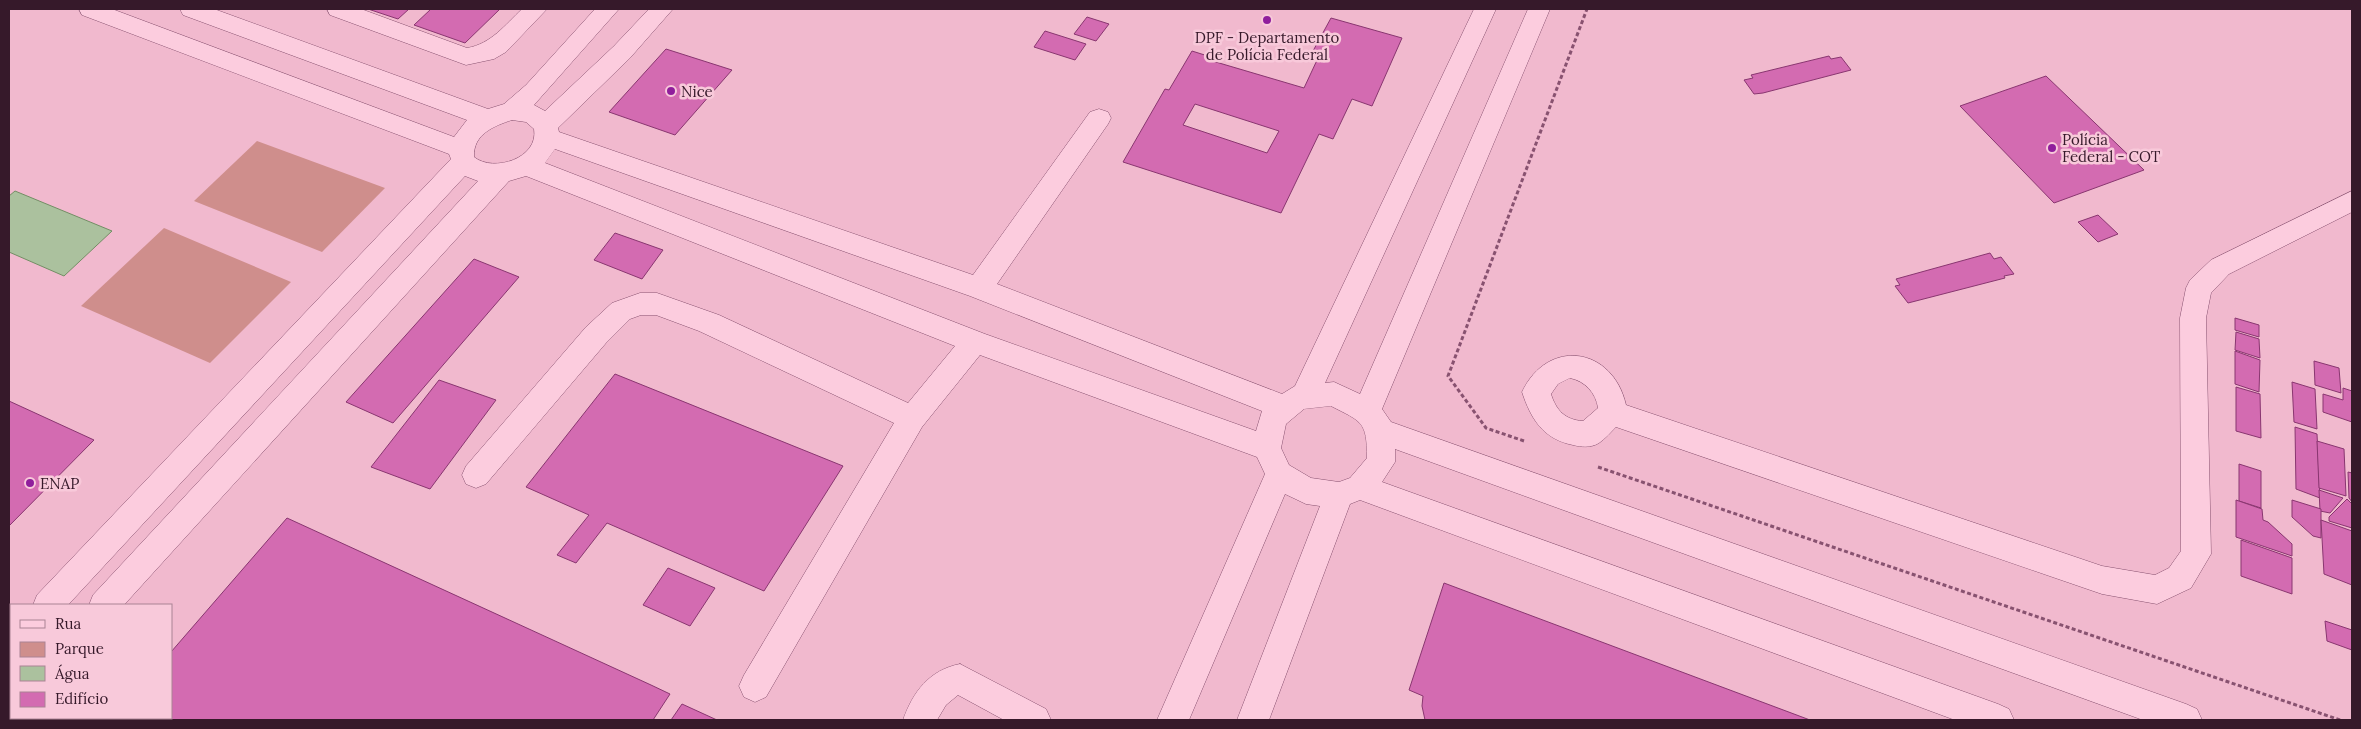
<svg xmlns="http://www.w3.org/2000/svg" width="2361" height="729" font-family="Lora,serif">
<rect width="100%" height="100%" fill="#f1b9ce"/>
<g fill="#cf8e8c">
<path d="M 257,141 L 385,188 L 322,252 L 194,201 Z"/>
<path d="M 164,228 L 291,282 L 210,363 L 81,306 Z"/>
</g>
<path fill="#abc19e" stroke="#738e65" d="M 15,191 L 112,231 L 64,276 L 9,252 L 9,196 Z"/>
<g fill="#d36bb1" stroke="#893670" fill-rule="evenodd">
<path d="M 368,9 L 409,9 L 398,19 Z"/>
<path d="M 431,9 L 500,9 L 465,43 L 414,25 Z"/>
<path d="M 1087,17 L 1109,24 L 1096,41 L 1074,34 Z"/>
<path d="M 1331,18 L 1402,38 L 1372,106 L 1352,99 L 1333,139 L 1319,134 L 1281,213 L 1123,162 L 1165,89 L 1169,90 L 1192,51 L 1211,57 L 1209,60 L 1304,88 L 1318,58 L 1313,51 ZM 1195,104 L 1279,131 L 1267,153 L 1183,125 Z"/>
<path d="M 1045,31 L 1086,44 L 1075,60 L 1034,47 Z"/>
<path d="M 666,49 L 732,70 L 675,135 L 609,112 Z"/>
<path d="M 1829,56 L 1831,59 L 1841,57 L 1851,70 L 1763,93 L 1754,94 L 1744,80 L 1753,78 L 1751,75 Z"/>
<path d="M 2046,76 L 2144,170 L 2054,203 L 1960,106 Z"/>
<path d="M 2098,215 L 2118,234 L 2098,242 L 2078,222 Z"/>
<path d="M 615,233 L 663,250 L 642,279 L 594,260 Z"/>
<path d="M 1990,253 L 1994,259 L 2001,257 L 2014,274 L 2004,276 L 2005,278 L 1908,303 L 1895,286 L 1900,285 L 1896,279 Z"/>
<path d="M 474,259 L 519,277 L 393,423 L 346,402 Z"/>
<path d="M 2235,318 L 2259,325 L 2259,337 L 2235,330 Z"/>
<path d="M 2236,332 L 2259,339 L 2260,358 L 2235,350 Z"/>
<path d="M 2235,351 L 2260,360 L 2259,392 L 2235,384 Z"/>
<path d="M 2314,361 L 2339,368 L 2341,393 L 2315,385 Z"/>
<path d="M 615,374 L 843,466 L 764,591 L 607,523 L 576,563 L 557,555 L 589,515 L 526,487 Z"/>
<path d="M 439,380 L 496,400 L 430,489 L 371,467 Z"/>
<path d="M 2292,382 L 2315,389 L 2317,429 L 2294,422 Z"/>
<path d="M 2236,387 L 2260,394 L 2261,438 L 2236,431 Z"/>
<path d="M 2343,388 L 2352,391 L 2352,422 L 2323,412 L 2323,394 L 2343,400 Z"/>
<path d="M 9,401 L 94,440 L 9,526 Z"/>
<path d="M 2295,427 L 2317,434 L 2320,498 L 2296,489 Z"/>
<path d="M 2317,441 L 2344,449 L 2346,496 L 2319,488 Z"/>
<path d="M 2239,464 L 2261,471 L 2261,508 L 2239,501 Z"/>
<path d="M 2348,472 L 2352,473 L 2352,502 L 2349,498 Z"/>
<path d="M 2319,490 L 2343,498 L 2330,513 L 2320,511 Z"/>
<path d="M 2347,499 L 2352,504 L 2352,528 L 2329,521 L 2329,517 Z"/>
<path d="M 2236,500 L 2262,509 L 2263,520 L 2268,522 L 2292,544 L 2292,556 L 2236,537 Z"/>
<path d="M 2292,500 L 2321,509 L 2321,538 L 2313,536 L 2292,517 Z"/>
<path d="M 287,518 L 651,685 L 670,694 L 653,720 L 66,720 L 68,718 L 171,718 L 171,652 Z"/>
<path d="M 2321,520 L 2352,531 L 2352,585 L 2324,574 Z"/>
<path d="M 2241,540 L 2292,558 L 2292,594 L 2241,576 Z"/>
<path d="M 668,568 L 715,588 L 690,626 L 643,605 Z"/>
<path d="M 1444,583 L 1810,720 L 1425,720 L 1422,706 L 1423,696 L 1409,690 Z"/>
<path d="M 2325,621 L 2352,630 L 2352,650 L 2327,641 Z"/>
<path d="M 682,704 L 717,720 L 671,720 Z"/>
</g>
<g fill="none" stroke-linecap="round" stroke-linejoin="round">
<defs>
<g id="minor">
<path d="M 79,9 L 112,9 L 454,137 L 467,120 L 183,15 L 180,9 L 214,9 L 488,109 L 504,104 L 526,85 L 595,9 L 619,9 L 534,105 L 545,111 L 614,46 L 649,9 L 673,9 L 630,58 L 558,128 L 559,132 L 973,275 L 1090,112 L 1099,109 L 1108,112 L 1111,118 L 1108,124 L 997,284 L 1282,394 L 1295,386 L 1474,9 L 1496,9 L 1325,383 L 1334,382 L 1360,394 L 1528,9 L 1550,9 L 1382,409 L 1391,422 L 2186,704 L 2197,709 L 2202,720 L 2143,720 L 1395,449 L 1395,462 L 1382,482 L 1998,704 L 2009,709 L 2014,720 L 1955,720 L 1360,500 L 1350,504 L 1269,720 L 1237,720 L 1320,506 L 1306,504 L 1285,494 L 1189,720 L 1157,720 L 1265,474 L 1257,457 L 980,355 L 922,427 L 766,697 L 755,702 L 744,697 L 739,686 L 744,675 L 894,423 L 699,331 L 656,315 L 641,315 L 630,319 L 606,343 L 486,484 L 476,488 L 466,484 L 462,475 L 466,466 L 586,327 L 612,303 L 640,293 L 657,293 L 719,315 L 908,403 L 955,346 L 526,176 L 509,181 L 124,605 L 89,605 L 93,595 L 478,181 L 465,176 L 68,605 L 33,605 L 37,595 L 451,159 L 449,154 L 82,15 ZM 512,120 L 526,122 L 534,129 C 539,158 494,173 474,157 C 473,134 494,126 512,120 ZM 555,149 L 970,296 L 1262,411 L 1256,431 L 985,334 L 545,163 ZM 1331,406 C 1362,422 1367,421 1367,458 L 1350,478 L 1339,482 L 1311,478 L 1289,465 L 1281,448 L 1286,424 L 1304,409 Z"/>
<path d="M 327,9 L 361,9 L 467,48 C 491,44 505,25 522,9 L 547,9 L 506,52 L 494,59 L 466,65 L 330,15 Z"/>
<path d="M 2352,191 L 2352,212 L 2229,274 L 2211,293 L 2206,318 L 2211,554 L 2191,588 L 2157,604 L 2102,594 L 1616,427 C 1611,432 1605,439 1599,443 C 1591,448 1581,447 1573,445 C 1543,439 1531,419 1522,392 C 1548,337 1613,347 1626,405 L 2102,566 L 2155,575 L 2169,568 L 2181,551 L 2180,318 L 2186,288 L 2190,280 L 2211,260 ZM 1570,378 C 1585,381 1596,393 1598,408 L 1583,421 C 1565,420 1556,410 1551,394 L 1558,384 Z"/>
<path d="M 11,629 L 11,661 L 9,662 L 9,630 Z"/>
<path d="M 960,664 L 1046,709 L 1051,720 L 1004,720 L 958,695 L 946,705 L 937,720 L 903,720 C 913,692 929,670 960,664 Z"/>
<path d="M 11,690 L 11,718 L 22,718 L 20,720 L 9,720 L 9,691 Z"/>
</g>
</defs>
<use href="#minor" stroke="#885270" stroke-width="1"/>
<g stroke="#885270" stroke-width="3" stroke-dasharray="4 2.5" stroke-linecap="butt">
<path d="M 1524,441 L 1486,428 L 1448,376 L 1587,9"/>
<path d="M 1598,467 L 2340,720"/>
</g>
<use href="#minor" fill="#fcccde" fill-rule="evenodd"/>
</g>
<g fill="#901e9c" stroke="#f8c9da" stroke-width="2">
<circle cx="1267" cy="20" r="5"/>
<circle cx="671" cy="91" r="5"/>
<circle cx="2052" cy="148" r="5"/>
<circle cx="30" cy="483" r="5"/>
</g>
<g text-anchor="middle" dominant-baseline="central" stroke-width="5" stroke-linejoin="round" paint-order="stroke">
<g font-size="15" fill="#36192a" stroke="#f8c9da" text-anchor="start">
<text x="1267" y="37" text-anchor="middle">DPF - Departamento<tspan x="1267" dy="17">de Polícia Federal</tspan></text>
<text x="681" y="91">Nice</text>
<text x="2062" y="139">Polícia<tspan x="2062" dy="17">Federal - COT</tspan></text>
<text x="40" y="483">ENAP</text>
</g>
</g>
<rect width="2361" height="729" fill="none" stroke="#36192a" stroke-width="20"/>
<rect x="10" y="604" width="162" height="115" fill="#f8c9da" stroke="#aa8394"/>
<rect x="20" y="620" width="25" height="8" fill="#fcccde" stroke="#aa8394"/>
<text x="55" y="629" font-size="15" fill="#36192a">Rua</text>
<rect x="20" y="642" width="25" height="15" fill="#cf8e8c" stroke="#aa8394"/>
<text x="55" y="654" font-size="15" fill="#36192a">Parque</text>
<rect x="20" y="666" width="25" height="15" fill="#abc19e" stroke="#aa8394"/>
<text x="55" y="679" font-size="15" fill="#36192a">Água</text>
<rect x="20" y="692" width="25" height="15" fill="#d36bb1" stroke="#aa8394"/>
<text x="55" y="704" font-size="15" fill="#36192a">Edifício</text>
</svg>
